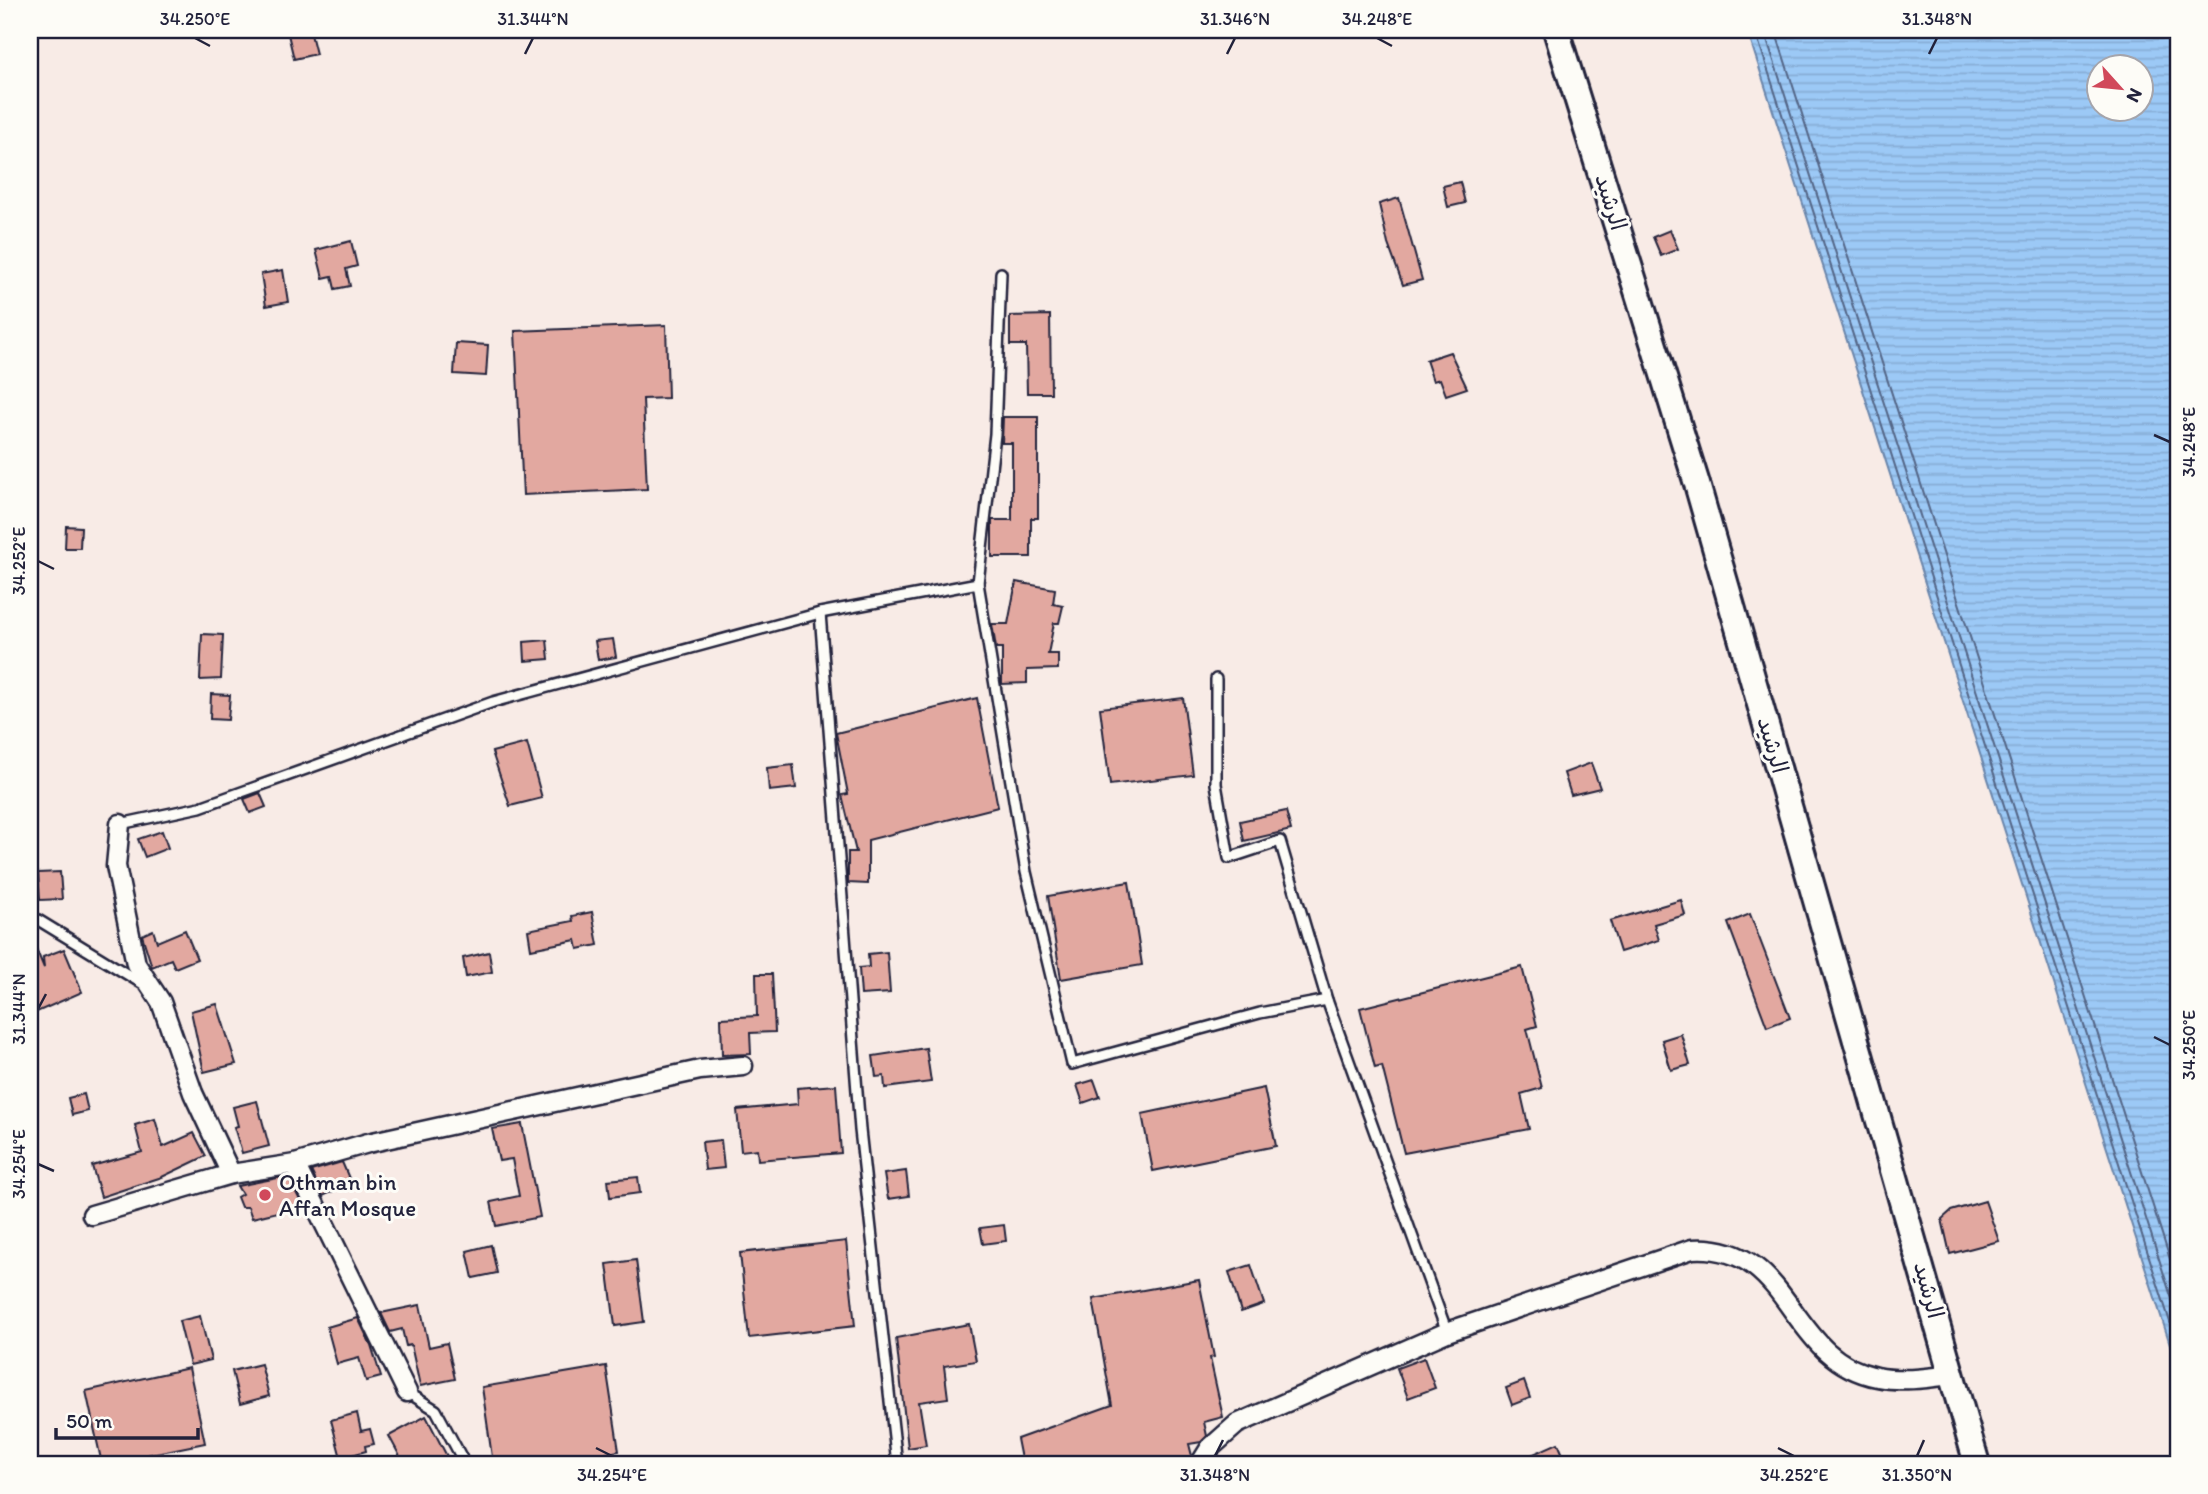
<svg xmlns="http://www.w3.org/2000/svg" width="2208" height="1494" font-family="Itim,'Playpen Sans Arabic',sans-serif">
<defs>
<pattern id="water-rules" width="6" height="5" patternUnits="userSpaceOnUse" patternTransform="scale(1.75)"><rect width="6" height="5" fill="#9cc9f6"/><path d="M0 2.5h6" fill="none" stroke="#86acd4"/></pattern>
</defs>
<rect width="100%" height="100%" fill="#f8ebe6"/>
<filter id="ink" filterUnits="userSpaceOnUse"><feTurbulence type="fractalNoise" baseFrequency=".0143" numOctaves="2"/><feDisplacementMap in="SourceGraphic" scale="14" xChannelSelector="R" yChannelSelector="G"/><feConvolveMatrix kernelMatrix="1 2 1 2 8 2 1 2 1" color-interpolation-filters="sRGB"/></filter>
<g filter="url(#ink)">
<path fill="url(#water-rules)" stroke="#6b86ab" stroke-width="2" fill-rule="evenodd" d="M 1747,30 L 2178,30 L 2178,1369 ZM 2100,66 L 2142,66 L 2142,108 L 2100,108 Z"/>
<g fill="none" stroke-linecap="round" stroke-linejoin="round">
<g stroke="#536586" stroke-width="2">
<path d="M 1755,30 L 2178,1347"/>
<path d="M 1764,30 L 2178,1318"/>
<path d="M 1775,30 L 2178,1284"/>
</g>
</g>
<g fill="#e2a8a0" stroke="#22223b" stroke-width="2">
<path d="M 287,30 L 310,30 L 316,54 L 294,59 Z"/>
<path d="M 1460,182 L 1465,203 L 1448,207 L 1443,186 Z"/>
<path d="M 1399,198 L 1422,280 L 1403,285 L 1388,244 L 1379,204 Z"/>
<path d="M 1670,230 L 1678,249 L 1661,256 L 1653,237 Z"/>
<path d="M 351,241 L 357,266 L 346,269 L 350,286 L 335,289 L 332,276 L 323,278 L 316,250 Z"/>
<path d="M 283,270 L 288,302 L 266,306 L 261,274 Z"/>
<path d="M 1050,315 L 1051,393 L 1027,393 L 1026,345 L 1010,345 L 1010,316 Z"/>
<path d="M 666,325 L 668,398 L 643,399 L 647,489 L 523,495 L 515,331 Z"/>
<path d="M 456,343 L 488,345 L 486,376 L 454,374 Z"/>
<path d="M 1450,352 L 1467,388 L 1446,395 L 1440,379 L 1433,381 L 1426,360 Z"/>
<path d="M 1003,417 L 1038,417 L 1038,518 L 1031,518 L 1031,557 L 992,557 L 992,520 L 1012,520 L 1012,443 L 1002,443 Z"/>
<path d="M 66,526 L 81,527 L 80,548 L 65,548 Z"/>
<path d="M 1016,582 L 1055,589 L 1053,604 L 1063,606 L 1059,623 L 1054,623 L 1048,654 L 1058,654 L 1058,669 L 1027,670 L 1027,683 L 1002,684 L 1002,648 L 996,648 L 992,624 L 1008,624 Z"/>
<path d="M 202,634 L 223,635 L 221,679 L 200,680 Z"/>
<path d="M 613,639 L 616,657 L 598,660 L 595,641 Z"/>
<path d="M 547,640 L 549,659 L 525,661 L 524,642 Z"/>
<path d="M 211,694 L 230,695 L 228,720 L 210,719 Z"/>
<path d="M 977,698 L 998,807 L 868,840 L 868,884 L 848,883 L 848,852 L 856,852 L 842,795 L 848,794 L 836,733 Z"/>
<path d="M 1183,698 L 1193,775 L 1110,785 L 1100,708 Z"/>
<path d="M 527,743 L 542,798 L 510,806 L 492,752 Z"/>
<path d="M 1591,763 L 1600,788 L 1571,795 L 1564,773 Z"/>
<path d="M 793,765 L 796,788 L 769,791 L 767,768 Z"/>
<path d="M 260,793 L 266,807 L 250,813 L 244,799 Z"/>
<path d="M 1286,811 L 1291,830 L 1244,841 L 1240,821 Z"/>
<path d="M 162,831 L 168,848 L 145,857 L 138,839 Z"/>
<path d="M 60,872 L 62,899 L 40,900 L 38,873 Z"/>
<path d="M 1129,882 L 1142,965 L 1061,979 L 1048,896 Z"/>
<path d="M 1681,900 L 1685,915 L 1654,924 L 1659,940 L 1620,952 L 1610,921 Z"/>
<path d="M 592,912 L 598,945 L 578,949 L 576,940 L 531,949 L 528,930 L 573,921 L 572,916 Z"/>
<path d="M 1750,914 L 1790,1018 L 1767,1027 L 1728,923 Z"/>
<path d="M 153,930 L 157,942 L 185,930 L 197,959 L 175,968 L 171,959 L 152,967 L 142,935 Z"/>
<path d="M 30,934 L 44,968 L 43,957 L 64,949 L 82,992 L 30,1015 Z"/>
<path d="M 489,952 L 492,972 L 466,977 L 463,958 Z"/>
<path d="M 887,952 L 890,993 L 861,995 L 859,968 L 869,967 L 868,954 Z"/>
<path d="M 1522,967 L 1537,1026 L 1527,1029 L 1542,1088 L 1521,1094 L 1529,1129 L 1404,1153 L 1382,1066 L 1375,1068 L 1360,1008 Z"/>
<path d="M 756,974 L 772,974 L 775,1032 L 750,1033 L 751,1054 L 722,1055 L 721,1018 L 757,1016 Z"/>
<path d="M 217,1004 L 236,1064 L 204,1072 L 191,1011 Z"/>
<path d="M 1681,1034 L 1690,1065 L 1671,1070 L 1662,1040 Z"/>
<path d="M 926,1048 L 931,1082 L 885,1088 L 884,1076 L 876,1077 L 873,1056 Z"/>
<path d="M 1094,1080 L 1100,1097 L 1083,1103 L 1077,1085 Z"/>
<path d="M 836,1085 L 841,1153 L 758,1160 L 757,1149 L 741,1151 L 737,1110 L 798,1104 L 797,1088 Z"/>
<path d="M 1264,1088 L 1276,1146 L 1153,1171 L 1142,1114 Z"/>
<path d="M 84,1094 L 88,1111 L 72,1115 L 68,1098 Z"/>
<path d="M 257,1101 L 269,1146 L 242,1153 L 234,1127 L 238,1126 L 233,1107 Z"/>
<path d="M 155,1119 L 163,1147 L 194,1133 L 206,1156 L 162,1177 L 101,1197 L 92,1166 L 142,1152 L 135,1125 Z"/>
<path d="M 522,1124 L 540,1217 L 496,1226 L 491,1202 L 519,1196 L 512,1159 L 499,1161 L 492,1129 Z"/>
<path d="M 721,1140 L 724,1168 L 705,1170 L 702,1142 Z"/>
<path d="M 342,1162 L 351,1183 L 323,1196 L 311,1171 Z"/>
<path d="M 906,1171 L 909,1196 L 888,1199 L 884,1174 Z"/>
<path d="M 283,1177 L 288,1177 L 303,1206 L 252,1218 L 248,1207 L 241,1207 L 237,1197 L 242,1194 L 237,1186 Z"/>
<path d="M 638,1177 L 640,1193 L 610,1197 L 608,1180 Z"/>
<path d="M 1985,1201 L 1999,1241 L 1950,1254 L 1942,1219 L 1951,1211 Z"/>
<path d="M 1004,1225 L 1006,1241 L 983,1244 L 980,1228 Z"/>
<path d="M 846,1241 L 855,1326 L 749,1338 L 740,1253 Z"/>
<path d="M 491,1245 L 497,1273 L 473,1278 L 467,1251 Z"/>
<path d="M 636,1260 L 644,1322 L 615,1326 L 607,1264 Z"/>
<path d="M 1251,1265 L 1264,1304 L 1241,1312 L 1229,1272 Z"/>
<path d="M 1199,1280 L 1214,1357 L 1210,1358 L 1223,1417 L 1204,1422 L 1207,1436 L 1201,1442 L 1189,1444 L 1192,1456 L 1189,1464 L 1022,1464 L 1017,1439 L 1112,1405 L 1093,1299 Z"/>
<path d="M 420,1305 L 429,1347 L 447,1343 L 455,1379 L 420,1386 L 411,1345 L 406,1346 L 402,1329 L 390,1332 L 381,1313 Z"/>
<path d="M 200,1316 L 211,1360 L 190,1365 L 179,1321 Z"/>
<path d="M 358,1318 L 371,1345 L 381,1377 L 366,1381 L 359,1358 L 337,1364 L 327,1327 Z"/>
<path d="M 969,1324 L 976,1361 L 944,1366 L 948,1398 L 919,1402 L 926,1445 L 908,1448 L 896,1338 Z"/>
<path d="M 1424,1358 L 1435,1388 L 1408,1398 L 1397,1368 Z"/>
<path d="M 261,1364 L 269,1396 L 240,1404 L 232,1371 Z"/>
<path d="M 606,1366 L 619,1451 L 607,1453 L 609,1464 L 493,1464 L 482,1387 Z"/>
<path d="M 189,1368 L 205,1443 L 102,1464 L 86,1391 Z"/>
<path d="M 1524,1381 L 1530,1398 L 1512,1405 L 1506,1388 Z"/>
<path d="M 357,1413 L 361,1431 L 370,1429 L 374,1444 L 365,1446 L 366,1451 L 341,1458 L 331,1420 Z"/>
<path d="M 426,1416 L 451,1464 L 404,1464 L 389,1436 Z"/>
<path d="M 1558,1443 L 1567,1464 L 1511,1464 Z"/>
</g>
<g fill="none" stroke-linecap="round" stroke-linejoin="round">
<defs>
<g id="lane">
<path d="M 1001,273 L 995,434 L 978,583 L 1026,872 L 1072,1064 L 1260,1013 L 1327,1000"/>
<path d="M 820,613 L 860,1130 L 897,1464"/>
<path d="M 1216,679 L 1216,784 L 1229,858 L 1280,841 L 1327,1000 L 1447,1332"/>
<path d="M 120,824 L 200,807 L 493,702 L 820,613 L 978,583"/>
<path d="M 30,915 L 143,984"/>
<path d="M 407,1392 L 436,1410 L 465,1464"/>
</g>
<g id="street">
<path d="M 120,824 L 116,866 L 136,964 L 161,1002 L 193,1093 L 231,1174"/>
<path d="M 295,1164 L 407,1392"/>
<path d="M 92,1215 L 231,1174 L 295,1164 L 368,1143 L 700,1070 L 743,1066"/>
<path d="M 1200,1464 L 1210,1448 L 1237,1424 L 1447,1332 L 1692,1249 C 1794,1243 1785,1359 1877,1377 C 1901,1382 1928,1378 1952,1375"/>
</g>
<path id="secondary" d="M 1556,30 L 1697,484 L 1977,1464"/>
</defs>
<use href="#lane" stroke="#22223b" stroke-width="14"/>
<use href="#street" stroke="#22223b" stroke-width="23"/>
<use href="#secondary" stroke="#22223b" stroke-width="30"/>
<use href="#lane" stroke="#fdfcf7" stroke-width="9"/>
<use href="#street" stroke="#fdfcf7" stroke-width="18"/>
<use href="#secondary" stroke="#fdfcf7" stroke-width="24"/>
</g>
</g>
<path fill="none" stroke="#22223b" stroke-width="2.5" d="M 195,38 L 210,46M 1377,38 L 1392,46M 525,54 L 533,38M 1227,54 L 1235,38M 1929,54 L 1937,38M 2154,435 L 2170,442M 38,561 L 54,569M 38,1009 L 46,994M 2154,1037 L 2170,1045M 38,1164 L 54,1171M 596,1448 L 612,1456M 1778,1448 L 1794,1456M 1215,1456 L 1223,1440M 1917,1456 L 1924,1440"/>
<circle fill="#d1495b" stroke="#fdfcf7" stroke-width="2.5" cx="265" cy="1195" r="7"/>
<g text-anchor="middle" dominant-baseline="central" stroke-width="6" stroke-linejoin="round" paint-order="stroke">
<g font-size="23" fill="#22223b" stroke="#fdfcf7">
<text transform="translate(1611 202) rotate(73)">الرشيد</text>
<text transform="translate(1773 745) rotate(74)">الرشيد</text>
<text transform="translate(1929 1290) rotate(75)">الرشيد</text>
</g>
<g font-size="23" fill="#22223b" stroke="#fdfcf7" text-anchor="start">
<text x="279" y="1182">Othman bin<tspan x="279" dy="26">Affan Mosque</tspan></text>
</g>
</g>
<rect width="2208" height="1494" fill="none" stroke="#fdfcf7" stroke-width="77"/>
<g transform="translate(2120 88) rotate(117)"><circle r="33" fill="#fdfcf7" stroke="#a5a5ac" stroke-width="2"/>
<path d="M0-5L12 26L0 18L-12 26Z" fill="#d1495b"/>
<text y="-10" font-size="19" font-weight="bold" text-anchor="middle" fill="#22223b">N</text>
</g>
<path d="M56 1428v10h142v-10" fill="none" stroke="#22223b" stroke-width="3.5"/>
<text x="66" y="1428" font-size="21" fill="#22223b" stroke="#fdfcf7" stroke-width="5" paint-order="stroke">50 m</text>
<rect x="38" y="38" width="2132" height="1418" fill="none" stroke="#22223b" stroke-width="2.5"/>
<g font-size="18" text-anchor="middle" fill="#22223b">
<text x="195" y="25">34.250°E</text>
<text x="533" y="25">31.344°N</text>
<text x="1235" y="25">31.346°N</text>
<text x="1377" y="25">34.248°E</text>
<text x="1937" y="25">31.348°N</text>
<text transform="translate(2189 442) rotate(-90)" y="6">34.248°E</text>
<text transform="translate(19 561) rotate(-90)" y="6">34.252°E</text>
<text transform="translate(19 1009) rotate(-90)" y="6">31.344°N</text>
<text transform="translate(2189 1045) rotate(-90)" y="6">34.250°E</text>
<text transform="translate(19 1164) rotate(-90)" y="6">34.254°E</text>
<text x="612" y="1481">34.254°E</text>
<text x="1215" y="1481">31.348°N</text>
<text x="1794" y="1481">34.252°E</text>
<text x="1917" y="1481">31.350°N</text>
</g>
</svg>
